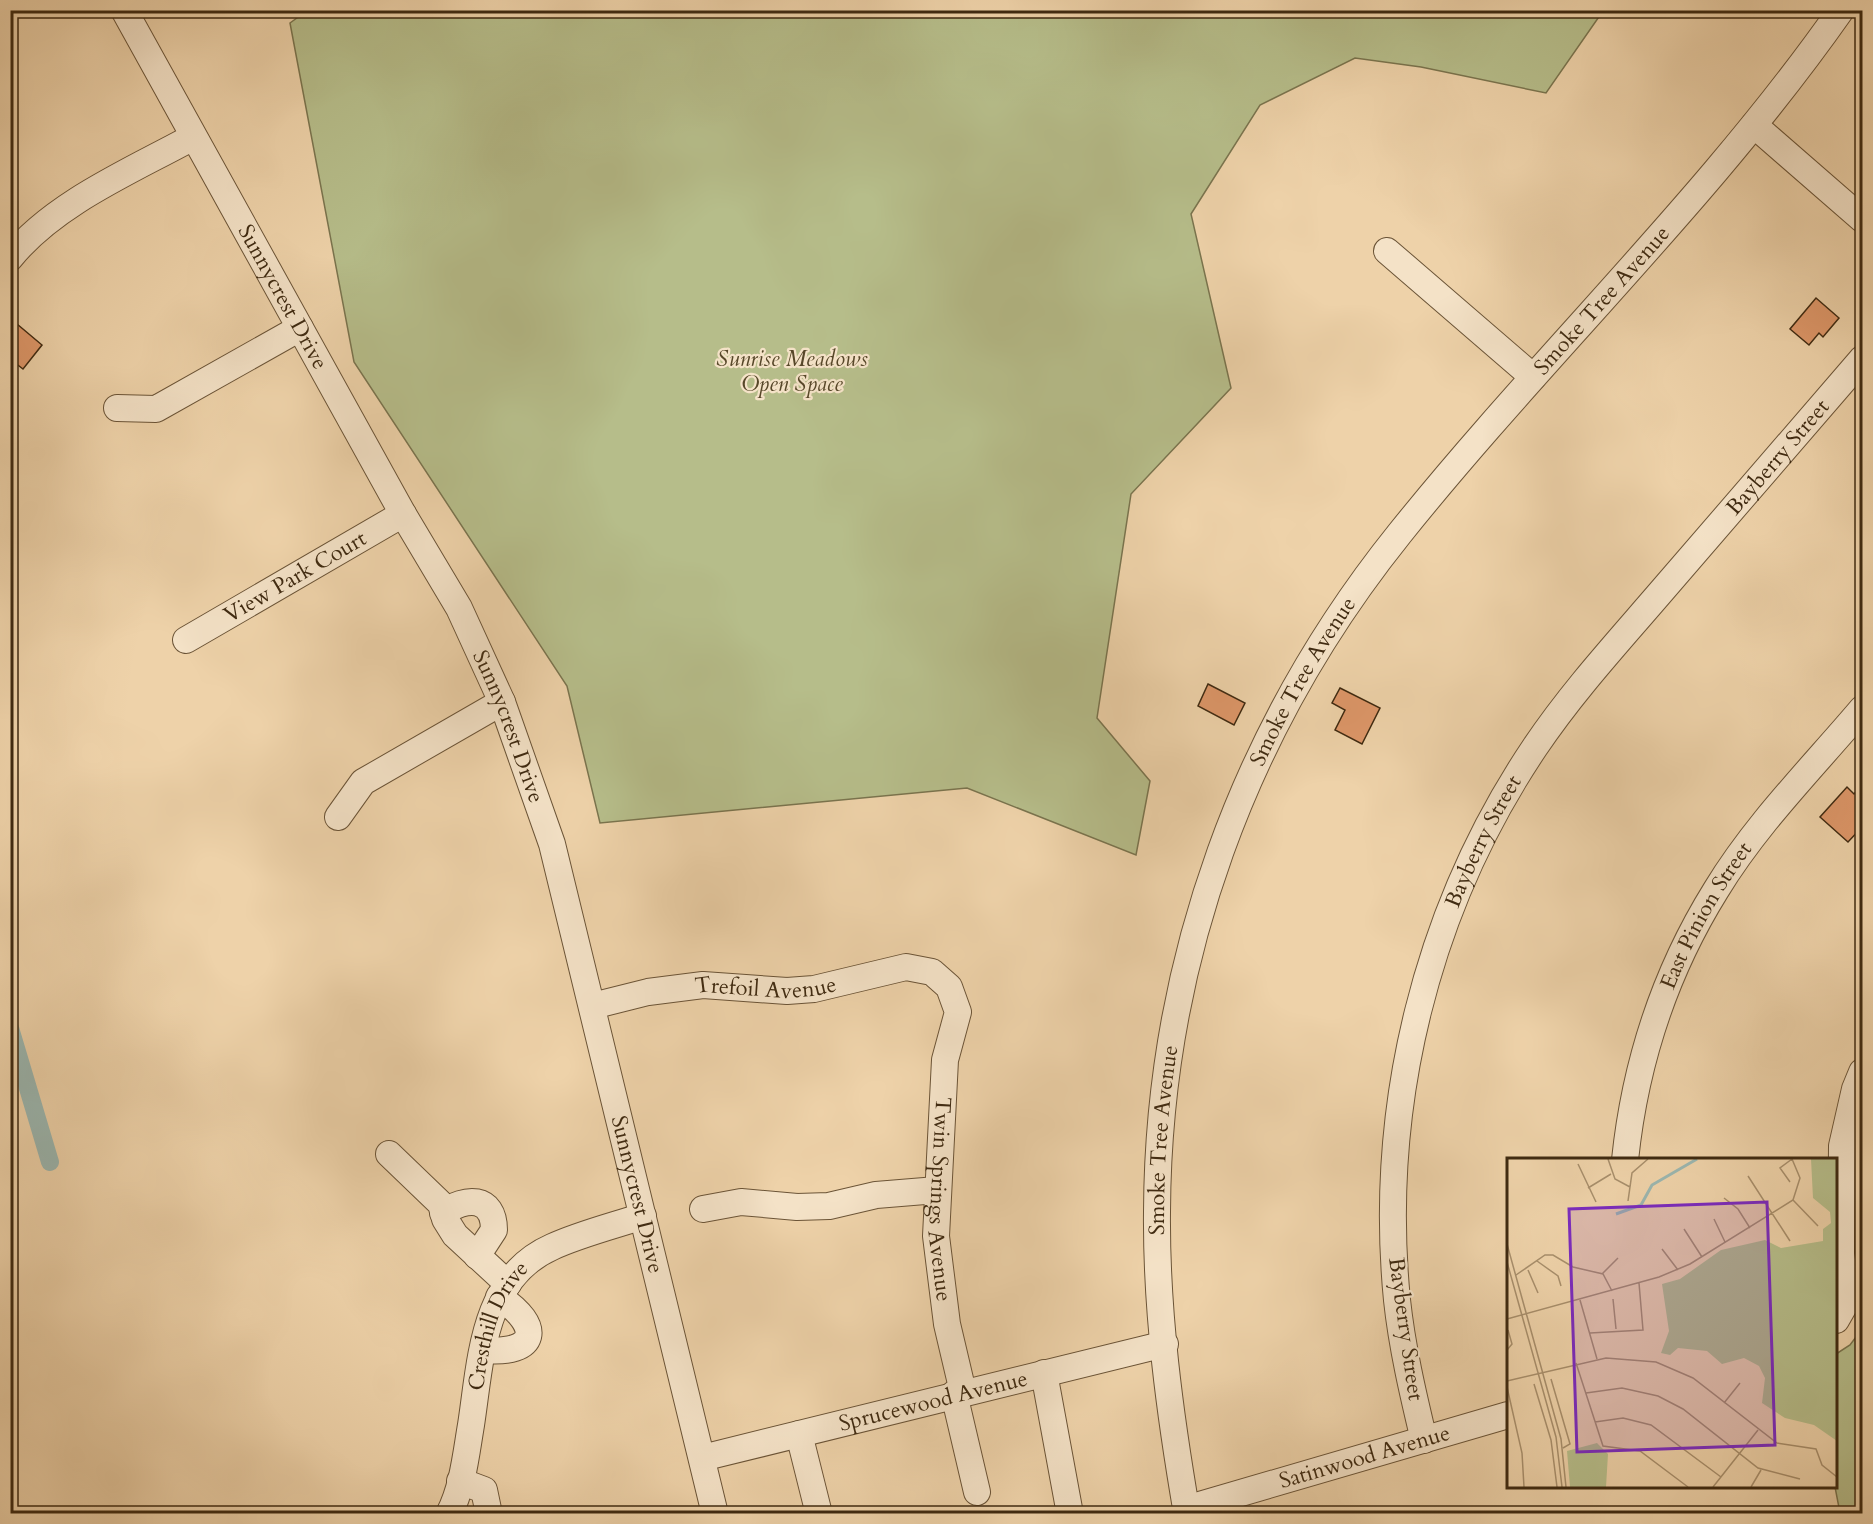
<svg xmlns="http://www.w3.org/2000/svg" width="1873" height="1524" font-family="Cardo,serif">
<rect width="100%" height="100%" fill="#eed2a9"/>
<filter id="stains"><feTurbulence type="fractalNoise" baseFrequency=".00333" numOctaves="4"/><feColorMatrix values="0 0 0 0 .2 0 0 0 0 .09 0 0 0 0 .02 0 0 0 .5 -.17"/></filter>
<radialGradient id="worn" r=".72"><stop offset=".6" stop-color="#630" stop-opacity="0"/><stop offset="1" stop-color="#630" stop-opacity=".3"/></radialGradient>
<g fill="#b6bd8a" stroke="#7a744e" stroke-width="1.5">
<path d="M 308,10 L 1603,10 L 1603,11 L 1546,93 L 1421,67 L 1355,58 L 1260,105 L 1191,214 L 1231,388 L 1131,494 L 1097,718 L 1150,781 L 1136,855 L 967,788 L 600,823 L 567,686 L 354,362 L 290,23 Z"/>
<path d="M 1862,1329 L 1862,1513 L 1840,1513 L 1835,1487 L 1836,1354 L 1850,1345 Z"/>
</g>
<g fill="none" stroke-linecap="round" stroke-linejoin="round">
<path stroke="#9bb6af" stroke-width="18" d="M 10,1028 L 50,1162"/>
</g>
<g fill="#de9769" stroke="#3f2a11" stroke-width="1.5">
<path d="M 1816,298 L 1839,318 L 1823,337 L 1819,333 L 1809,345 L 1790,329 Z"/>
<path d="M 17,324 L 42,345 L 23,369 L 10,359 L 10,332 Z"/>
<path d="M 1208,684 L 1245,703 L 1234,725 L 1198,706 Z"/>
<path d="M 1340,688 L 1380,708 L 1362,744 L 1335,730 L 1345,710 L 1332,703 Z"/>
<path d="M 1863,784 L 1863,826 L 1848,842 L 1820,817 L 1847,787 L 1854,794 Z"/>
</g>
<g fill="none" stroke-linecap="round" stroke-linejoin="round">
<defs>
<g id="minor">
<path id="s1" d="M 124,10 L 403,514 L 459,608 L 502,702 L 552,844 L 715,1514"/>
<path d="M 1754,125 L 1862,219"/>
<path d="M 1387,251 L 1533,377"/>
<path d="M 10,258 C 54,203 133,170 193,137"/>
<path d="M 117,408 L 156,409 L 300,328"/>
<path id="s2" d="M 186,640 L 403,514"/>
<path d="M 338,817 L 363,782 L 502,702"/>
<path id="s3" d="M 592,1006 L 648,992 L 703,985 L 787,991 L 814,989 L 906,967 L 932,972 L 949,987 L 958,1012 L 945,1060 L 936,1236 L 947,1324 L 963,1392"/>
<path d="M 389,1154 L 441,1204 L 445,1219 L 455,1235 L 508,1284"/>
<path id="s4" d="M 1625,1160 C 1635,1064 1665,972 1716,890 C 1756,824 1812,768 1862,709"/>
<path d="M 703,1209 L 741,1202 L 797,1207 L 829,1206 L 876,1195 L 937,1190"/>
<path d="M 443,1213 C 465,1197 494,1195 494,1230 L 477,1256"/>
<path d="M 1836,1320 L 1844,1306 L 1847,1293 L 1841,1254 L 1842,1146 L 1855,1089 L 1862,1072"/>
<path d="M 483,1350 C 538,1355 543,1326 499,1297"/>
<path d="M 1044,1373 L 1070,1514"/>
<path d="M 954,1394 L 977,1492"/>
<path d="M 799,1434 L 819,1514"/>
<path id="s5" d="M 1424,1440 C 1413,1394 1402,1347 1397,1300 C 1378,1106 1426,909 1535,747 C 1572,692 1617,643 1660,593 C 1728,515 1795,437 1862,359"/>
<path id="s6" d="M 702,1458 L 1165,1344"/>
<path d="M 460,1481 L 484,1490 L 489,1514"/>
<path id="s7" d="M 1186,1509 L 1508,1415"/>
<path id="s8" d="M 449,1514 C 463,1487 466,1454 471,1425 C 481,1360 482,1278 552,1247 C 580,1234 613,1226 643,1216"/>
<path id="s9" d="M 1187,1514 C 1170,1415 1156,1312 1157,1212 C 1158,963 1244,727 1400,533 C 1542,356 1710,197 1841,10"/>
</g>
</defs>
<use href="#minor" stroke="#6b5437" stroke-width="28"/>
<use href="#minor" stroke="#f4e2c7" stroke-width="26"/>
</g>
<g text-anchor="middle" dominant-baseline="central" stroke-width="4.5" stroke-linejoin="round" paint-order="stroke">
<g font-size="22" fill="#3f2a11" stroke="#f4e2c7">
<text stroke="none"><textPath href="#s1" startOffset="328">Sunnycrest Drive</textPath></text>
<text stroke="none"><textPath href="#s9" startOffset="1347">Smoke Tree Avenue</textPath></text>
<text stroke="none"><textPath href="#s5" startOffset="1102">Bayberry Street</textPath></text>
<text stroke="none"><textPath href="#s2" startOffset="126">View Park Court</textPath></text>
<text stroke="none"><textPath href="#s9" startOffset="861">Smoke Tree Avenue</textPath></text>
<text stroke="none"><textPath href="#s1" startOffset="814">Sunnycrest Drive</textPath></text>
<text stroke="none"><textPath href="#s5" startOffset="616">Bayberry Street</textPath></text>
<text stroke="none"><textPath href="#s4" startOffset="260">East Pinion Street</textPath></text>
<text stroke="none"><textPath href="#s3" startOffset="176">Trefoil Avenue</textPath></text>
<text stroke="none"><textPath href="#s9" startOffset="376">Smoke Tree Avenue</textPath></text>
<text stroke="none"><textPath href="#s1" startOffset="1300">Sunnycrest Drive</textPath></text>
<text stroke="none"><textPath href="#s3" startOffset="584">Twin Springs Avenue</textPath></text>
<text stroke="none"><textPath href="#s8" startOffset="196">Cresthill Drive</textPath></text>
<text transform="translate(1406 1329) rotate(82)">Bayberry Street</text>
<text stroke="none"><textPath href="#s6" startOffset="238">Sprucewood Avenue</textPath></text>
<text stroke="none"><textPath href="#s7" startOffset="186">Satinwood Avenue</textPath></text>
</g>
<g font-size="22" font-style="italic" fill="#574729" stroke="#f4e2c7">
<text x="792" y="359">Sunrise Meadows<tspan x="792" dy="25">Open Space</tspan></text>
</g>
</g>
<g transform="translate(1507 1158)">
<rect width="330" height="330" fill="#eed2a9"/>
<path d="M 304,1 L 330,1 L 330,283 L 307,267 L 278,260 L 255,245 L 258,220 L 252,208 L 237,200 L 215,206 L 200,193 L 171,190 L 163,197 L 154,195 L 162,173 L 155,126 L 173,121 L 214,92 L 258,82 L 274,90 L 316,83 L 316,71 L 324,65 L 323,54 L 306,40 ZM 90,285 L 101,296 L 99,329 L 63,329 L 60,293 Z" fill="#b6bd8a"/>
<path fill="none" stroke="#9bb6af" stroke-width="3" d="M 109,56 L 134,47 L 145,27 L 190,1"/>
<path fill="none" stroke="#a88f6c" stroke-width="1.5" d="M 101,1 L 108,21 L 123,29M 71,6 L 89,44M 241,18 L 283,83M 283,24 L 273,10 L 285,1M 81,30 L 104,16M 217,40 L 231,51 L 243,70M 286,42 L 311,68M 121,43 L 125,15 L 141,1M 207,61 L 218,84M 177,71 L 195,99M 0,86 L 54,281 L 59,329M 155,91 L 171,112M 30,103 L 51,118 L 54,128M 0,104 L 49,279 L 55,329M 21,112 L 31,135M 95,116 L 111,100M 9,117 L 38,97 L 46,97 L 66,109 L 96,116 L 105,133M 106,141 L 109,171M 73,142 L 90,201M 0,161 L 152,119 L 183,106 L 286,42 L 293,20 L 285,1M 83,175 L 136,172 L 132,125M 0,192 L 5,186 L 1,172M 69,205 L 96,288 L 133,293 L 181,329M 44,221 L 63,286 L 56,290M 0,223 L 99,200 L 149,204 L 186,220 L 270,285 L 309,291 L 315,307 L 330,319M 27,226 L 44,282 L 50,329M 0,229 L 15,295 L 17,329M 79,235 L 115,230 L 151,238 L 176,251 L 251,310 L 293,321M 217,245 L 233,225M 88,264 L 116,260 L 144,267 L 214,319M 206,329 L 251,272M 244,329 L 254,312"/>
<path fill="#7b2cbf" fill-opacity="0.15" stroke="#7b2cbf" stroke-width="3" d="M 260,44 L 268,287 L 70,294 L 62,51 Z"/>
<rect width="330" height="330" fill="none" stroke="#3f2a11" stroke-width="3"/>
</g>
<rect width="1873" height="1524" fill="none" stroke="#eed2a9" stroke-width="36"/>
<rect x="12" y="12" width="1849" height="1500" fill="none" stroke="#3f2a11" stroke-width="3"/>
<rect x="18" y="18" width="1837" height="1488" fill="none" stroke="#3f2a11" stroke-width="1.5"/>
<rect width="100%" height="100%" filter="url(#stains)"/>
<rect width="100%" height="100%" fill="url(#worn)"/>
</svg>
